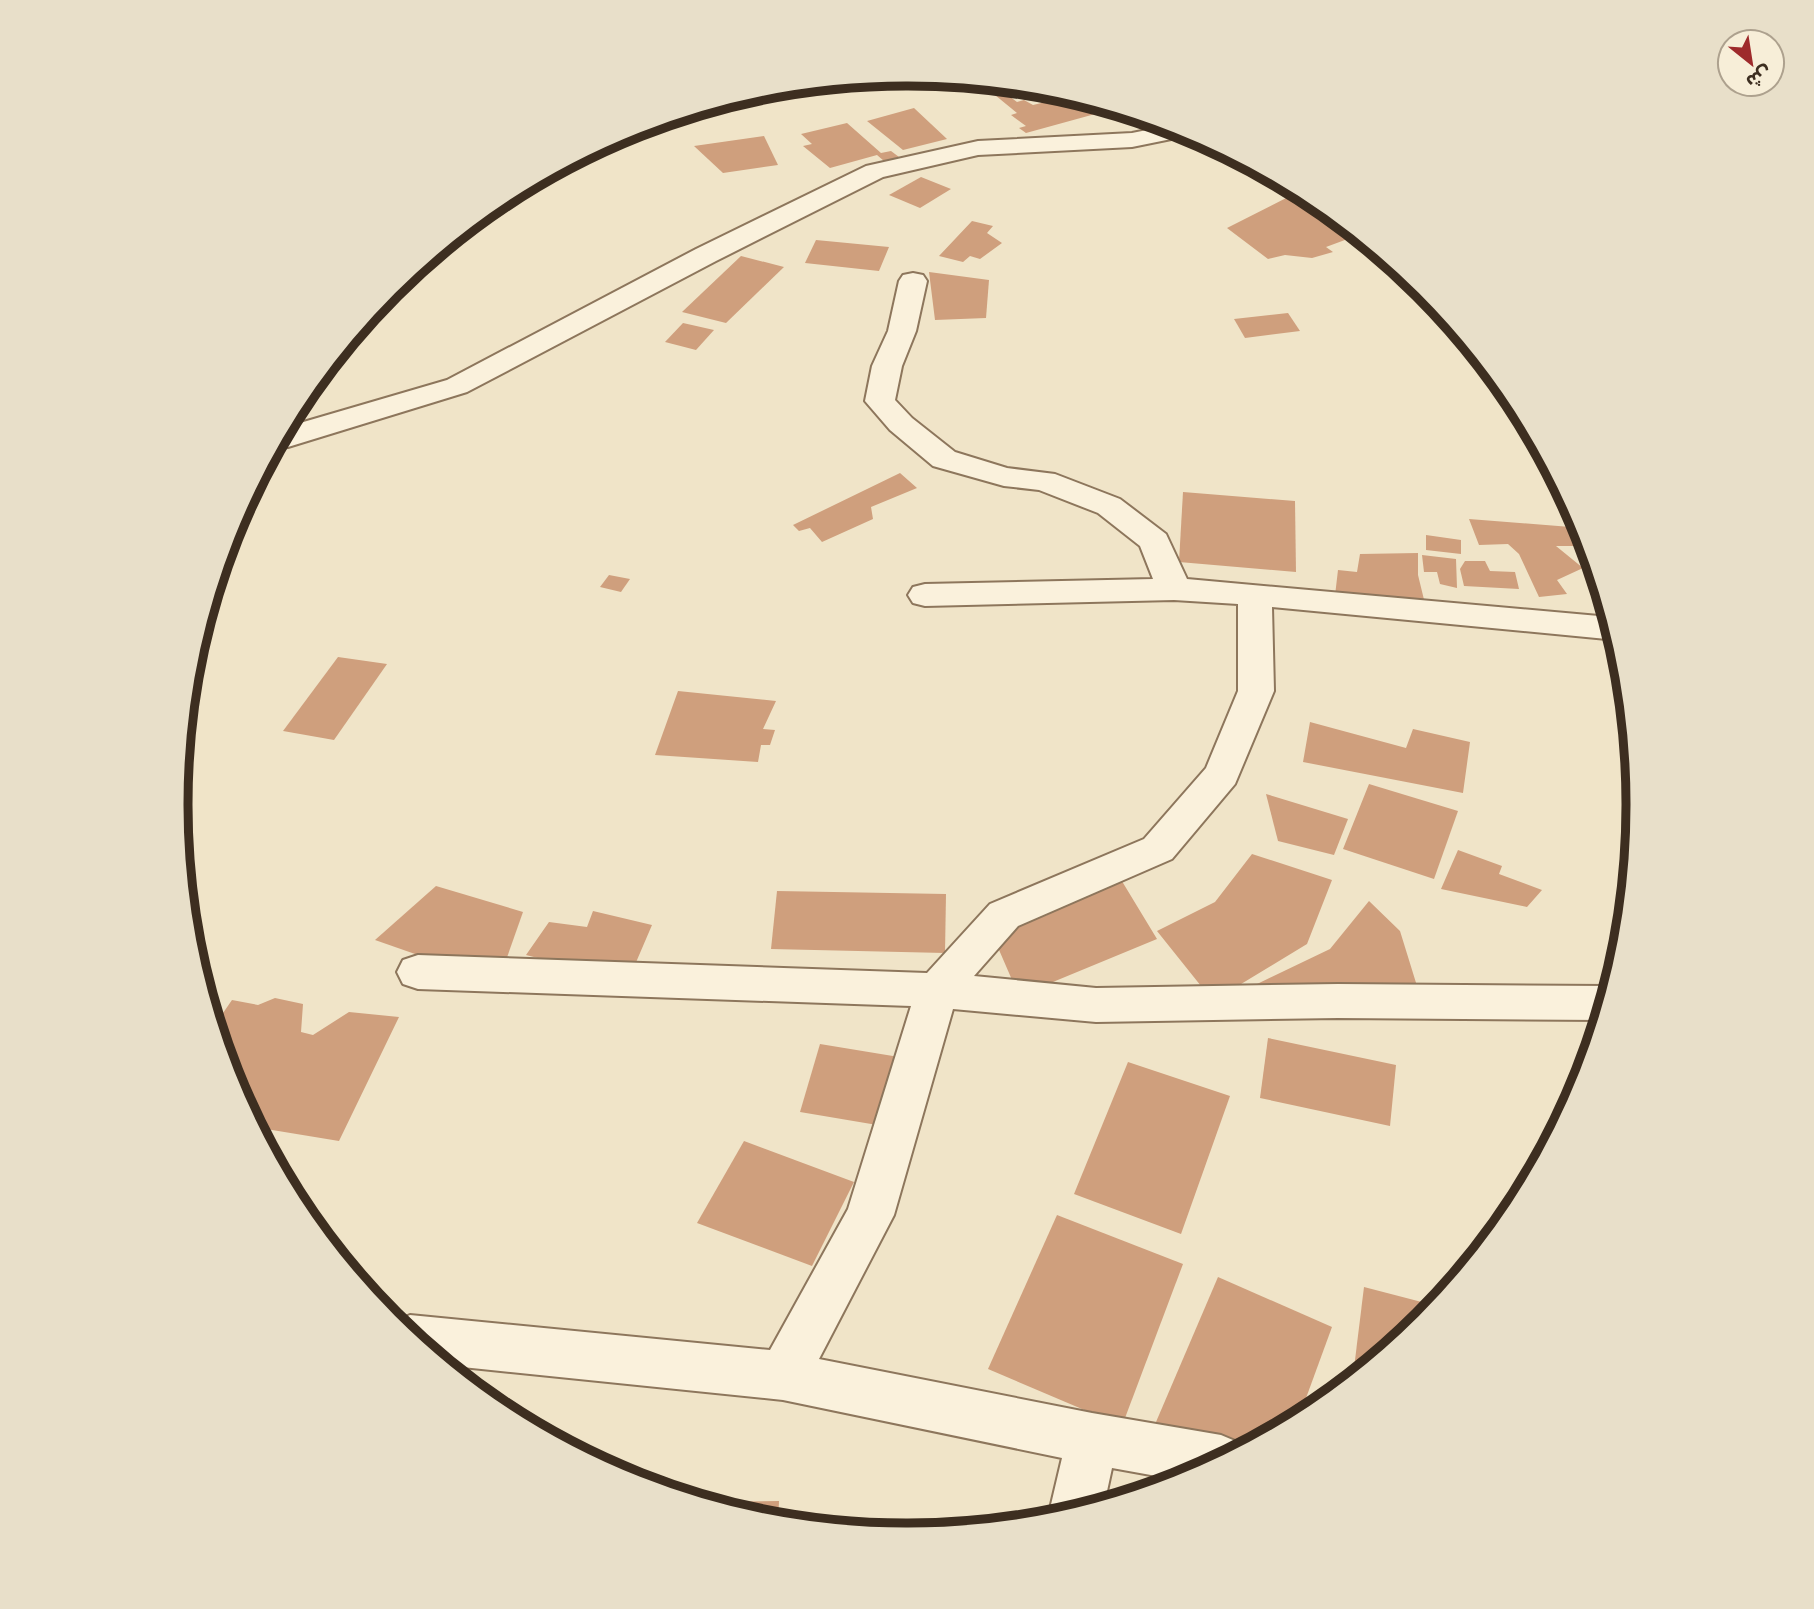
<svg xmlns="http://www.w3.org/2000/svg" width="1814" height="1609" font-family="'Zilla Slab','Noto Sans Arabic',serif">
<rect width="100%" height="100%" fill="#f0e4c8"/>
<g fill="#cf9f7d">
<path d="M 1005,93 L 1017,102 L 1024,100 L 1033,105 L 1054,100 L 1060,104 L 1096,102 L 1104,104 L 1106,111 L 1026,133 L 1019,128 L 1026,126 L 1011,115 L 1017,113 L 995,95 Z"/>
<path d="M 914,108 L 947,139 L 903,150 L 867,121 Z"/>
<path d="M 847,123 L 881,153 L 891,151 L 899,157 L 884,161 L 877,155 L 830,168 L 803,146 L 812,144 L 801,134 Z"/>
<path d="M 764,136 L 778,165 L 723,173 L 694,146 Z"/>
<path d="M 921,177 L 951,189 L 920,208 L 889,195 Z"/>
<path d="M 1294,194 L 1353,237 L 1326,247 L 1333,252 L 1312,258 L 1285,255 L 1268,259 L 1227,228 Z"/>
<path d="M 972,221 L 993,226 L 987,233 L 1002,243 L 980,259 L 970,256 L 963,262 L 939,256 Z"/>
<path d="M 816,240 L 889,247 L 879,271 L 805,263 Z"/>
<path d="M 741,256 L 784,267 L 726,323 L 682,312 Z"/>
<path d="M 929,272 L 989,280 L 986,318 L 935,320 Z"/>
<path d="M 1288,313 L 1300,331 L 1245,338 L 1234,319 Z"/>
<path d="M 683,323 L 714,330 L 696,350 L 665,342 Z"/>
<path d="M 900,473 L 917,488 L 871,507 L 873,519 L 822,542 L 810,528 L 799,531 L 793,525 Z"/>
<path d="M 1183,492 L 1295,501 L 1296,572 L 1179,562 Z"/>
<path d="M 1469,519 L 1583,528 L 1589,546 L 1556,546 L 1583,568 L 1557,580 L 1567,594 L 1539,597 L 1519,554 L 1508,544 L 1479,545 Z"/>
<path d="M 1426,535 L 1461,540 L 1461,554 L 1426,550 Z"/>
<path d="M 1418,553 L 1418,575 L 1427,612 L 1334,604 L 1338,570 L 1357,572 L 1360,554 Z"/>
<path d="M 1422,555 L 1456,559 L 1457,588 L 1440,584 L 1437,572 L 1424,572 Z"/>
<path d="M 1465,561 L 1485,561 L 1490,571 L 1515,572 L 1519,589 L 1464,586 L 1460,569 Z"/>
<path d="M 609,575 L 630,579 L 621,592 L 600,587 Z"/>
<path d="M 338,657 L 387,664 L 334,740 L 283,731 Z"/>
<path d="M 678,691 L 776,701 L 763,729 L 775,730 L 770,745 L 761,745 L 758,762 L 655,755 Z"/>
<path d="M 1310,722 L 1406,748 L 1413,729 L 1470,742 L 1463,793 L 1303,762 Z"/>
<path d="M 1369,784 L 1458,811 L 1434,879 L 1343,849 Z"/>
<path d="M 1266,794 L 1348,819 L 1334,855 L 1278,841 Z"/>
<path d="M 1458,850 L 1502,866 L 1499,874 L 1542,890 L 1527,907 L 1441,889 Z"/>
<path d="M 1252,854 L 1332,880 L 1307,944 L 1213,1001 L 1157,931 L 1215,902 Z"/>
<path d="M 1117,873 L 1157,939 L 1019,996 L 993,936 L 1047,915 Z"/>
<path d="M 436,886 L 523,912 L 498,983 L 375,940 Z"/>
<path d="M 777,891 L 946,894 L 945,953 L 771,949 Z"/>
<path d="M 1369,901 L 1400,931 L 1417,986 L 1259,996 L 1255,985 L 1330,949 Z"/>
<path d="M 593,911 L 652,925 L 628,981 L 526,955 L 549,922 L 587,927 Z"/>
<path d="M 275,998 L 303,1004 L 301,1032 L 313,1035 L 349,1012 L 399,1017 L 339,1141 L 254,1127 L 231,1084 L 214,1026 L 232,1000 L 258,1005 Z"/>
<path d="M 1268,1038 L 1396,1065 L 1390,1126 L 1260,1098 Z"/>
<path d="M 820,1044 L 905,1058 L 889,1127 L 800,1112 Z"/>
<path d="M 1128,1062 L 1230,1096 L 1181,1234 L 1074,1194 Z"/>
<path d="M 744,1141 L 854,1182 L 812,1266 L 697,1223 Z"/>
<path d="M 1057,1215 L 1183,1264 L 1122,1426 L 988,1369 Z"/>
<path d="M 1218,1277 L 1332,1327 L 1298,1420 L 1221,1462 L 1153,1429 Z"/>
<path d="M 1364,1287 L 1437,1306 L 1424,1322 L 1364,1371 L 1354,1368 Z"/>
<path d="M 779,1501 L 778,1523 L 764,1521 L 701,1502 Z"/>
</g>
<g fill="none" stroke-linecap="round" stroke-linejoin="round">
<defs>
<g id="minor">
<path d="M 1172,125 L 1196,134 L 1132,147 L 978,155 L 883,177 L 716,261 L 467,392 L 288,447 L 273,448 L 283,428 L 447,380 L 696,249 L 866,166 L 978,141 L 1132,133 Z"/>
<path d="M 913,273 L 923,275 L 927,281 L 916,331 L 902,366 L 895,400 L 912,418 L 955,452 L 1007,468 L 1055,474 L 1120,499 L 1166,534 L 1187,579 L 1610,617 L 1617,640 L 1272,607 L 1274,691 L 1235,784 L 1172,859 L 1018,926 L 974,976 L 1096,988 L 1338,984 L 1607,986 L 1612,987 L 1602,1020 L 1338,1018 L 1096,1022 L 953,1009 L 894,1215 L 819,1359 L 1092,1413 L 1221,1435 L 1240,1443 L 1243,1450 L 1184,1481 L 1112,1468 L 1104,1505 L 1052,1521 L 1049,1513 L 1062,1458 L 783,1400 L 443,1365 L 392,1323 L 410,1315 L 770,1350 L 848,1209 L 911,1006 L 418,989 L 403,984 L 397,972 L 403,960 L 418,955 L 927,973 L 990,904 L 1144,839 L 1206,768 L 1238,691 L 1238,604 L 1174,600 L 925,606 L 913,603 L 908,595 L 913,587 L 925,584 L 1153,579 L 1140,546 L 1098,513 L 1039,490 L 1004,486 L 933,466 L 890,430 L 865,401 L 872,366 L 888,331 L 899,281 L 903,275 Z"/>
</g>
</defs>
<use href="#minor" stroke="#8d765c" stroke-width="4"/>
<use href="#minor" fill="#faf1dc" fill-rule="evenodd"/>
</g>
<path d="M0 0H1814V1609H0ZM906 86H908A718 718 0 0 1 1626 804V805A718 718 0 0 1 908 1523H906A718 718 0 0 1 188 805V804A718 718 0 0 1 906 86Z" fill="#e8dfc9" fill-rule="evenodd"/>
<path fill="none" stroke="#3d2e20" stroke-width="9" d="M906 86H908A718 718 0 0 1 1626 804V805A718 718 0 0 1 908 1523H906A718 718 0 0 1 188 805V804A718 718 0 0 1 906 86Z"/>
<g transform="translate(1751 63) rotate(150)"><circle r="33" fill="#f7eed8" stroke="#ada18e" stroke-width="2"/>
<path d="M0-5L12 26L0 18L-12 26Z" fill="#9e2a2b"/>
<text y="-10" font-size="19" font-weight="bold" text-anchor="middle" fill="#3d2e20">ش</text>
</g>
</svg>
